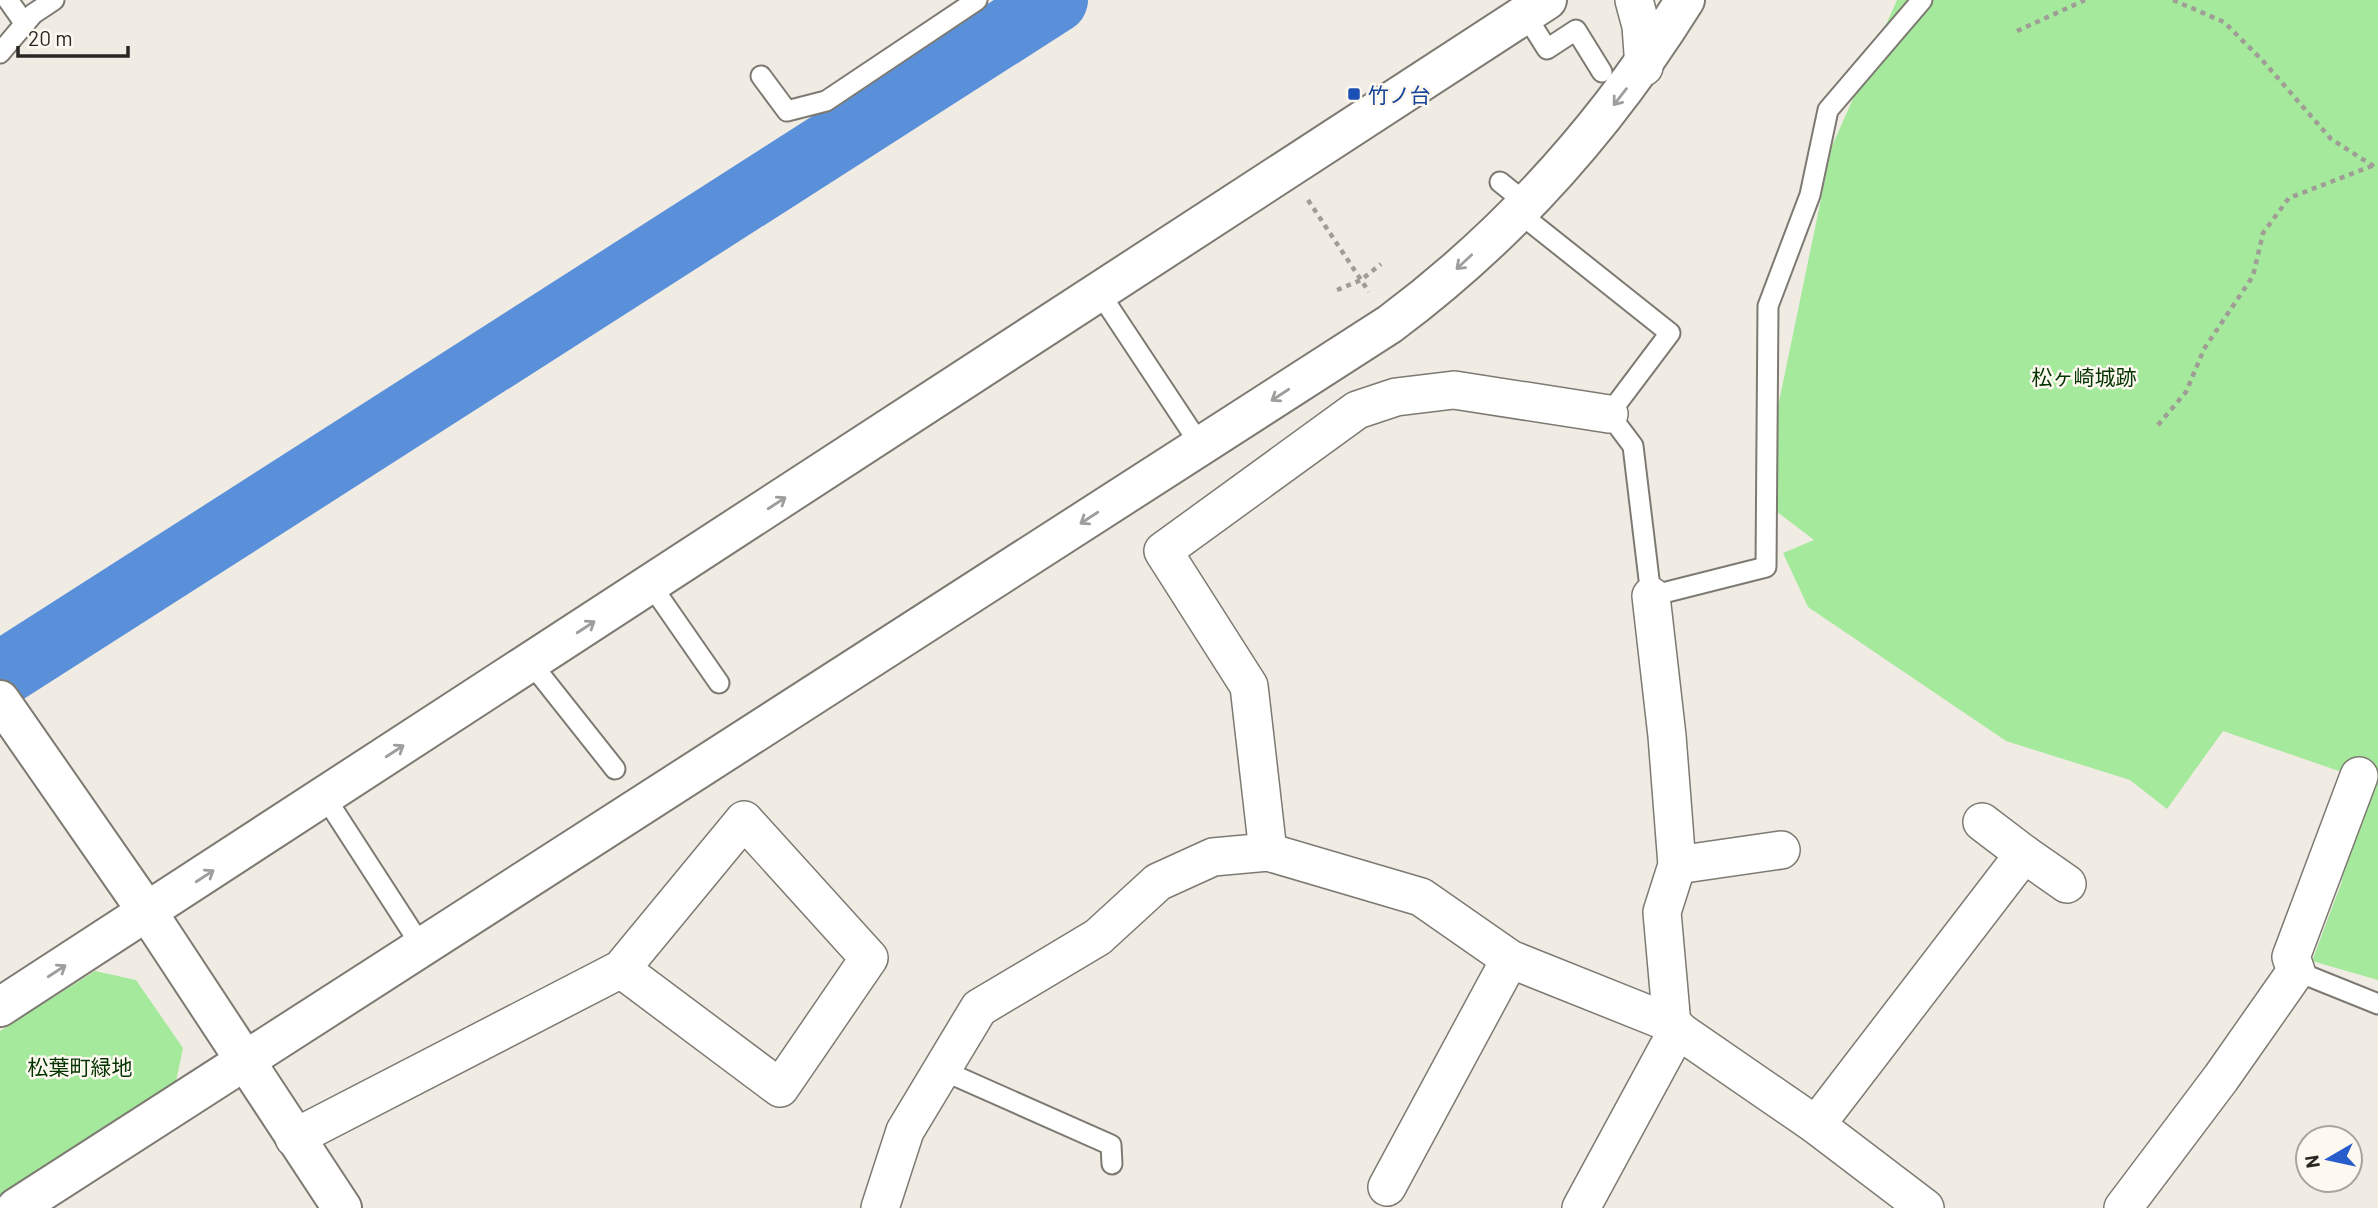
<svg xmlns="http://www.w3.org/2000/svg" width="2378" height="1208" font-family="Barlow,'Noto Sans JP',sans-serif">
<rect width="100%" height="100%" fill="#f0ece3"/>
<g fill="#a5e99c">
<path d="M 1897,0 L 2378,0 L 2378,980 L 2312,961 L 2341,884 L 2365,780 L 2223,731 L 2167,809 L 2130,780 L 2006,741 L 1808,607 L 1783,553 L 1814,540 L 1759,498 L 1832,146 Z"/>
<path d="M 95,971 L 136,980 L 183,1048 L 174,1091 L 0,1203 L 0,1031 Z"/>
</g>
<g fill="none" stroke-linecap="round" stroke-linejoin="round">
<path stroke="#5a90da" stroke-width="66" d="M 0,675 L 1055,0"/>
<defs>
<g id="service">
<path d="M 8,0 L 25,24"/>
<path d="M 1525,14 L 1547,49 L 1576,30 L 1602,72"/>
<path d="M 0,53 L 33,14 L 54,0"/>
<path d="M 761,76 L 787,111 L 826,101 L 977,0"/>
<path d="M 1500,182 L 1526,203"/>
<path d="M 1518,212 L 1670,333 L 1609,414 L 1633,446 L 1651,596 L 1766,567 L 1768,306 L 1810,195 L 1828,110 L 1922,0"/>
<path d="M 1099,292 L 1201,446"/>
<path d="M 651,585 L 719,683"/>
<path d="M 531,663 L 615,769"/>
<path d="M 325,797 L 422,947"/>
<path d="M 2296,971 L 2378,1004"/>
<path d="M 942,1070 L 1111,1145 L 1112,1164"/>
</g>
<g id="minor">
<path d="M 1634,0 L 1641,26 L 1644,67"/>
<path d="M 1651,596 L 1667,736 L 1677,865 L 1662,912 L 1672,1025"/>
<path d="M 1268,852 L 1249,686 L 1163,551 L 1357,410 L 1396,397 L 1454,390 L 1609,414"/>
<path d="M 2024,854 L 2067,884"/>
<path d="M 1677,865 L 1781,850"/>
<path d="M 1816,1125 L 2024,854 L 1982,822"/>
<path d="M 294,1138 L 621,969 L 780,1088 L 869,958 L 744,820 L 621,969"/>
<path d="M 1387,1187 L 1510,959"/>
<path d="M 880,1208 L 905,1131 L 979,1008 L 1098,937 L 1158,882 L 1213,857 L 1268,852 L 1421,897 L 1510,959 L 1665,1021 L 1816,1125 L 1925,1208"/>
<path d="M 1581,1208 L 1678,1029"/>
<path d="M 2123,1208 L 2221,1078 L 2296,971 L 2291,957 L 2359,776"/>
</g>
<g id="tertiary">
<path d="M 0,700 L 148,913 L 342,1208"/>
<path d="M 0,1007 L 1547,0"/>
<path d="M 16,1208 L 1390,324 C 1508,236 1607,125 1685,0"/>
</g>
</defs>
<use href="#service" stroke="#7d7a72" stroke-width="23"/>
<use href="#minor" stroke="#7d7a72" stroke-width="40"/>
<use href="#tertiary" stroke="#7d7a72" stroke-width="42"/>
<g stroke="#9f9d96" stroke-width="4.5" stroke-dasharray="5 5" stroke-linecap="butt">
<path d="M 2173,0 L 2224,22 L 2263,61 L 2331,139 L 2378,169"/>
<path d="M 2017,31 L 2085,0"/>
<path d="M 1308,200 L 1369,292"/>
<path d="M 1337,290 L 1361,280 L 1381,264"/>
<path d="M 2158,425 L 2186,392 L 2204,349 L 2253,276 L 2263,233 L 2289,198 L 2372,166"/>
</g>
<use href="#service" stroke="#fff" stroke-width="19"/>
<use href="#minor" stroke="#fff" stroke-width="37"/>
<use href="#tertiary" stroke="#fff" stroke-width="38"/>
</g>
<defs><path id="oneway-shaft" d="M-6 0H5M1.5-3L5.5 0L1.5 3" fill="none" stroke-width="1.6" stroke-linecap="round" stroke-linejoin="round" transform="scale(1.75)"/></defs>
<g stroke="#9e9e9c">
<use href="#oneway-shaft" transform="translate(1620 97) rotate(128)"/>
<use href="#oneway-shaft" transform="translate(1464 262) rotate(137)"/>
<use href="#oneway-shaft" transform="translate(1280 395) rotate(147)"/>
<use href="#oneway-shaft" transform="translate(777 503) rotate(-33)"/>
<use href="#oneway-shaft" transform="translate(1089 518) rotate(147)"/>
<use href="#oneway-shaft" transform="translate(586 627) rotate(-33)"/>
<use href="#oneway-shaft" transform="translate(395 751) rotate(-33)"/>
<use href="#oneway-shaft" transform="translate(205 876) rotate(-33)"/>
<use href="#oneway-shaft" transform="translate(57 971) rotate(-33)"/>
</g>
<rect fill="#1a4fb4" stroke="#fdf9f0" stroke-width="2.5" x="1347" y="87" width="14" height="14" rx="3.5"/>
<g text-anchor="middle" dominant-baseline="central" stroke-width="5" stroke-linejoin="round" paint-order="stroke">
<g font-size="21" fill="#164399" stroke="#fdf9f0" text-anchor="start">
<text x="1368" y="94">竹ノ台</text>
</g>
<g font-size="21" fill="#043401" stroke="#fdf9f0">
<text x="2084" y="376">松ヶ崎城跡</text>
<text x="80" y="1066">松葉町緑地</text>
</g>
</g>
<g transform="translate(2329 1159) rotate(261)"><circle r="33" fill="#fdf9f0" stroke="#a8a59e" stroke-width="2"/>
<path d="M0-5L12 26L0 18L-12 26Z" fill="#285cca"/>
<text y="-10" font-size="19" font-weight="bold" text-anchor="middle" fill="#282723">N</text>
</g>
<path d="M18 46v10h110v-10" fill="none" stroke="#282723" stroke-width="3.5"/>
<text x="28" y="46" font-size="21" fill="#282723" stroke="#fdf9f0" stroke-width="5" paint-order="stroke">20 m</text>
</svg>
